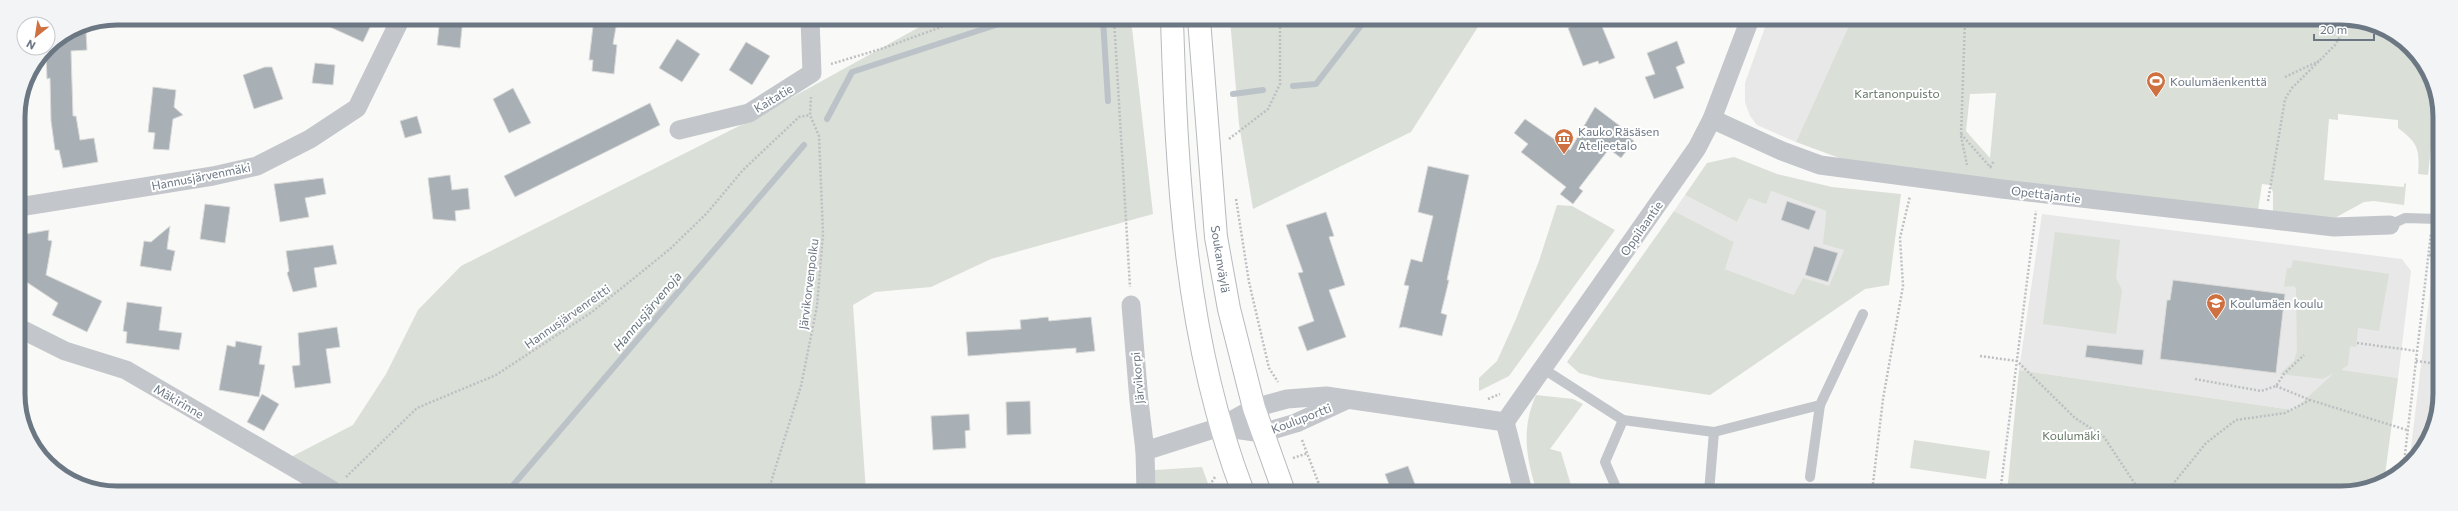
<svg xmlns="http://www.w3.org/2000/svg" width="2458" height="511" font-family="Commissioner,sans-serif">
<rect width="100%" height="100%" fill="#f9f9f7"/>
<g fill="#e7e8e7">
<path d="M 1768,19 L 1852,19 L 1796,142 L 1757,125 L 1750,116 L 1745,102 L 1745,83 Z"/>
<path d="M 1771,191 L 1826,211 L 1824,233 L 1844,250 L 1829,287 L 1794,295 L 1725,269 L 1734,242 L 1674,211 L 1685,195 L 1737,222 L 1749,198 Z"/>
<path d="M 2042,214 L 2402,259 L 2411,271 L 2398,378 L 2339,370 L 2294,410 L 2019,370 Z"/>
<path d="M 2438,226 L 2438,413 L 2427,443 L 2409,464 Z"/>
</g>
<g fill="#dadfd8" fill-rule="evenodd">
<path d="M 934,19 L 1131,19 L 1153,214 L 991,259 L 931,287 L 875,292 L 853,305 L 866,492 L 353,491 L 291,457 L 353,425 L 386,374 L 418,310 L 461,266 L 751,120 Z"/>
<path d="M 1230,19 L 1483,19 L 1411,132 L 1253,209 L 1239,124 Z"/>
<path d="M 1852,19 L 2360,20 L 2411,47 L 2438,98 L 2438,119 L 2434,119 L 2428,175 L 2418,174 C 2420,149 2418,143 2398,128 L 2398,120 L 2338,114 L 2338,120 L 2329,119 L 2324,180 L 2404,187 L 2404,183 L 2406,184 L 2404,205 L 2374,201 L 2364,202 L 2333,219 L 2273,211 L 2273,192 L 2270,185 L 2262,184 L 2258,210 L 1950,174 L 1842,159 L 1796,142 ZM 1996,93 L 1990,158 L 1966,131 L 1970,94 Z"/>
<path d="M 1734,157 L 1777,174 L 1832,187 L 1901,194 L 1889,285 L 1865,289 L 1710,395 L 1602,379 L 1579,373 L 1567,362 L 1674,211 L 1734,242 L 1725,269 L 1794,295 L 1803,278 L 1829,286 L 1844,250 L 1823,244 L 1826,211 L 1771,191 L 1766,204 L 1749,198 L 1737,222 L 1685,195 L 1707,163 Z"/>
<path d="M 1557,205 L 1572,206 L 1615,230 L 1509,376 L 1479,391 L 1479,378 L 1497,361 L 1516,319 L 1539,261 Z"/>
<path d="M 2055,232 L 2120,240 L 2116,278 L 2122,290 L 2116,334 L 2043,324 Z"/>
<path d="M 2293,260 L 2389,274 L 2379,331 L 2358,328 L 2356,347 L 2350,346 L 2348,365 L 2341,370 L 2398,378 L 2384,482 L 2379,486 L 2347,493 L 2007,493 L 2019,370 L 2294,410 L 2334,373 L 2323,379 L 2280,374 L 2294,361 L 2297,351 L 2296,289 L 2294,286 L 2284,287 L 2287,268 L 2291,268 Z"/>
<path d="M 1536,395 L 1573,399 L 1583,404 L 1550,449 L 1561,452 L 1573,492 L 1537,492 C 1526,458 1521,429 1536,395 Z"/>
<path d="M 1914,440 L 1990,451 L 1986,479 L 1910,468 Z"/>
<path d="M 1202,467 L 1211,492 L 1155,492 L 1155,470 Z"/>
</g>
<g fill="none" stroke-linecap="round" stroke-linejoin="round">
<g stroke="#bbc3c8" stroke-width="6">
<path d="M 1103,19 L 1108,101"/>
<path d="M 1293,86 L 1316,84 L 1366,19"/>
<path d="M 1233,94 L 1263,90"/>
<path d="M 827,119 L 852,72 L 1014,19"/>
<path d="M 508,491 L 804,145"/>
</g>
</g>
<g fill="#a8afb5" stroke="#dadbd9">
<path d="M 310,18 L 357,18 L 371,25 L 363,42 Z"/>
<path d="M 440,18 L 463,18 L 460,48 L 437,45 Z"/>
<path d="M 594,18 L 613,18 L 617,21 L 613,44 L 617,45 L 614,74 L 592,71 L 593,60 L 589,60 Z"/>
<path d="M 1569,19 L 1599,19 L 1615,58 L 1599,64 L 1598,61 L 1583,66 L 1568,28 L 1572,26 Z"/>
<path d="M 70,32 L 86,32 L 87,50 L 71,51 L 73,116 L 76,116 L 80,140 L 94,138 L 98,162 L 63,168 L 59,150 L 55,150 L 51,121 L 50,78 L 47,79 L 46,52 L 44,52 L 48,46 Z"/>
<path d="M 677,39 L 700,54 L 682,82 L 659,68 Z"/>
<path d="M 1677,41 L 1685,63 L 1676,67 L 1684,88 L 1654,99 L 1645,77 L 1655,74 L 1647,53 Z"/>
<path d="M 746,42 L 770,56 L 752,85 L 729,70 Z"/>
<path d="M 315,63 L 335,65 L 333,85 L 312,83 Z"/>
<path d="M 265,67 L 272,67 L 283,99 L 254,109 L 243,75 Z"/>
<path d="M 153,87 L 176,90 L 174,107 L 183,115 L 173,119 L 169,150 L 153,149 L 155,133 L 148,132 Z"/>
<path d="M 513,88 L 531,123 L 509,133 L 493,99 Z"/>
<path d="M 650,103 L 660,125 L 515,197 L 504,176 Z"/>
<path d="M 1595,107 L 1624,129 L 1622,132 L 1634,141 L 1621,158 L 1609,149 L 1579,188 L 1583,191 L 1573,204 L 1560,194 L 1566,187 L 1521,152 L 1528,144 L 1514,133 L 1525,119 L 1570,150 Z"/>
<path d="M 417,116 L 422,133 L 405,138 L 400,121 Z"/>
<path d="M 1428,166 L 1469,175 L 1447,280 L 1449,280 L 1441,313 L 1447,315 L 1442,336 L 1403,327 L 1399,328 L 1409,286 L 1404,285 L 1411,259 L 1422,262 L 1433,216 L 1418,212 Z"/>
<path d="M 450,175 L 452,190 L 468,188 L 470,209 L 455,211 L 456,221 L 433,219 L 428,178 Z"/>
<path d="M 323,178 L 326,194 L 305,198 L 309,217 L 280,222 L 274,184 Z"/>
<path d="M 1787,201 L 1816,211 L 1809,230 L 1781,220 Z"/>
<path d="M 205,204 L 230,207 L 225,243 L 200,239 Z"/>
<path d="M 1326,212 L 1334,236 L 1329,237 L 1345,285 L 1329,290 L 1346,337 L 1307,351 L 1298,327 L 1314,321 L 1298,273 L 1303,272 L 1286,225 Z"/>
<path d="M 170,226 L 167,249 L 175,251 L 171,271 L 140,266 L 144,241 L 151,242 Z"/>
<path d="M 49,230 L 48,240 L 52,241 L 46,275 L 102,301 L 87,332 L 52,315 L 58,303 L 19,277 L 25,234 Z"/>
<path d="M 333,245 L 337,264 L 314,268 L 317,287 L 293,292 L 287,273 L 289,271 L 286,251 Z"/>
<path d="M 1814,246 L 1838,253 L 1828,282 L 1805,275 Z"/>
<path d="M 2173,280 L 2285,294 L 2276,373 L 2160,359 L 2167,300 L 2170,300 Z"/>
<path d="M 127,302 L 162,307 L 159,330 L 182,333 L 179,350 L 126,343 L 127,332 L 123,331 Z"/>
<path d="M 1048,317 L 1049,321 L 1091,317 L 1095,351 L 1076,353 L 1076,348 L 968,356 L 966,332 L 1021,329 L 1020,320 Z"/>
<path d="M 337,327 L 340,347 L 326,349 L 331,383 L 295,388 L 292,366 L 300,365 L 298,333 Z"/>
<path d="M 236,341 L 262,346 L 259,364 L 265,365 L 259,397 L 219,390 L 227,345 L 235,347 Z"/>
<path d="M 2087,345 L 2144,350 L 2142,365 L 2085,357 Z"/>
<path d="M 262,394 L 279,404 L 264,431 L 247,422 Z"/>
<path d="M 1030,401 L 1031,434 L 1007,435 L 1006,402 Z"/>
<path d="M 969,414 L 970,430 L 965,431 L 966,448 L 933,450 L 931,416 Z"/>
<path d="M 1408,466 L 1418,492 L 1392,492 L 1385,474 Z"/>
</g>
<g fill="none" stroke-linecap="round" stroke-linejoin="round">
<defs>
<g id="primary">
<path d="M 1172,19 C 1177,180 1185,340 1243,492"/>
<path d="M 1199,19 L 1216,237 L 1229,309 L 1254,408 L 1284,492"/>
</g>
</defs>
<use href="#primary" stroke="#b7babe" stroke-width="24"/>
<g stroke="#bdbfc2" stroke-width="2.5" stroke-dasharray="2 2" stroke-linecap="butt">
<path d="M 1114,19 L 1130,287"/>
<path d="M 1965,20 L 1961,136 L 1967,165"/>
<path d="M 831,64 L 884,48 L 963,19"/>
<path d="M 2285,77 L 2319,61"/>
<path d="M 1961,134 L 1991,168"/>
<path d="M 1229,139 L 1268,109 L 1280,84 L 1280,19"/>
<path d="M 1990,167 L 1994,161"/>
<path d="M 1236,199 L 1249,282 L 1269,368 L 1278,382"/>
<path d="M 2268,201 L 2285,99 L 2292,88 L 2335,45 L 2350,20"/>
<path d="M 2435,204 L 2438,177"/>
<path d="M 2429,255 L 2438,256"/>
<path d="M 2357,343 L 2417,351"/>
<path d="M 1980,356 L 2017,361 L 2075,418 L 2104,437 L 2141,493"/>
<path d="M 2416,361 L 2438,364"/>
<path d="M 2195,379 L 2261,391 L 2276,386 L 2284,374 L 2304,355"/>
<path d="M 2276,386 L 2310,400 L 2407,430"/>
<path d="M 1488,399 L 1500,394"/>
<path d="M 1302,440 L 1322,492"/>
<path d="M 1293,458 L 1308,453"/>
<path d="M 2403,471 L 2431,233"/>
<path d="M 346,477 L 417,408 L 496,375 L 592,312 L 670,249 L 707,213 L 743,170 L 799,117 L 810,115"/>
<path d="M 764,492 L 771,482 L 801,386 L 817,306 L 823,234 L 819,136 L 810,115 L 811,97"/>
<path d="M 1205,492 L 1215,477"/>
<path d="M 1872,492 L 1883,399 L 1903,286 L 1900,238 L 1910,196"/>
<path d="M 2000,493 L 2036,211"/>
<path d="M 2170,493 L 2173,484 L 2206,443 L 2236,420 L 2285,413 L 2310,400"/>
</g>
<g stroke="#c3c6ca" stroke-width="10">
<path d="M 2390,225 L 2405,218 L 2438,219"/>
<path d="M 1542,368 L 1623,420 L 1714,432 L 1820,405 L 1863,314"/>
<path d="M 1810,477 L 1820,405"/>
<path d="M 1618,492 L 1605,462 L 1623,420"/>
<path d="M 1709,492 L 1714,432"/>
</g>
<g stroke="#c3c6ca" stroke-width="19">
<path d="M 1712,119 L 1782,151 L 1820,165 L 2002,189 L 2334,227 L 2390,225"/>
<path d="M 679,130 L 749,113 L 812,73 L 810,19"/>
<path d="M 19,207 L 213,176 L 257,166 L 310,139 L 357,108 L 401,18"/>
<path d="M 1131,305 L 1139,401 L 1145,451"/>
<path d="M 19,328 L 65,351 L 126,370 L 332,490"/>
<path d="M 1505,422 L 1697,148 L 1712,119 L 1750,19"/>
<path d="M 1505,422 L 1523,492"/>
<path d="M 1220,427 L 1262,433 L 1296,423 L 1346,400"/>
<path d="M 1146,492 L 1145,451 L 1220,427 L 1254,408 L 1287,399 L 1326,396 L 1505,422"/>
</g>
<use href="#primary" stroke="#fff" stroke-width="22"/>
</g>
<defs>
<symbol id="stadium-pin" viewBox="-11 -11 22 30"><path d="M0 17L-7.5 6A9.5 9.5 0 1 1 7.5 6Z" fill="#cf7041" stroke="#fff"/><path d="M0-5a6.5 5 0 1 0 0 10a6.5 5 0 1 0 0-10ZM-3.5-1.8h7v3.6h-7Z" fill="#fff"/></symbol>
<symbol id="museum-pin" viewBox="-11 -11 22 30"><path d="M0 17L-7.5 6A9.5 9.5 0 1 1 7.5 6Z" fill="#cf7041" stroke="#fff"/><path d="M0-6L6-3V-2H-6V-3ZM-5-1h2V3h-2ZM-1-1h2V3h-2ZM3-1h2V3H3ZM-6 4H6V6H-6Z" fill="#fff"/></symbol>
<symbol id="school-pin" viewBox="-11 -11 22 30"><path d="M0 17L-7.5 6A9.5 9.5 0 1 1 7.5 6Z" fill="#cf7041" stroke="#fff"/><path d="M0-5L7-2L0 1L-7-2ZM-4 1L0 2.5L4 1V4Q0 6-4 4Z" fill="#fff"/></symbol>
</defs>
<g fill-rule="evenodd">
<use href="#stadium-pin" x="2145" y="70" width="22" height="30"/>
<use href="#museum-pin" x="1553" y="127" width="22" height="30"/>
<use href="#school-pin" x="2205" y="292" width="22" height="30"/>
</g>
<g text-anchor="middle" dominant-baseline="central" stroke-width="4" stroke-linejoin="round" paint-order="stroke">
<g font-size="12" fill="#6c7784" stroke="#fff" text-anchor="start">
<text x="2170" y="81">Koulumäenkenttä</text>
<text x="1578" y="131">Kauko Räsäsen<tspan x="1578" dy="14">Ateljeetalo</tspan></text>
<text x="2230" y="303">Koulumäen koulu</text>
</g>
<g font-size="12" fill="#676" stroke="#fff">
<text x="1897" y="93">Kartanonpuisto</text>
<text x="2071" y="435">Koulumäki</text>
</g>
<g font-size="12" fill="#6c7784" stroke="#fff">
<text transform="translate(773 98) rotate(-31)">Kaitatie</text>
<text transform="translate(201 176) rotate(-11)">Hannusjärvenmäki</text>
<text transform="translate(2046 194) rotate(7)">Opettajantie</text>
<text transform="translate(1641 228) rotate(-55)">Oppilaantie</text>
<text transform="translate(1221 259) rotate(81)">Soukanväylä</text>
<text transform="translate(808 284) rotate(-83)">Järvikorvenpolku</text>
<text transform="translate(567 316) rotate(-35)">Hannusjärvenreitti</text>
<text transform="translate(1137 378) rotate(-95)">Järvikorpi</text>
<text transform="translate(179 401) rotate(30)">Mäkirinne</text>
<text transform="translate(1301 418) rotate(-21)">Kouluportti</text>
</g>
<g font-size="13" font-style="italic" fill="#67777f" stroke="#fff">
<text transform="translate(647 311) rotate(-50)">Hannusjärvenoja</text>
</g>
</g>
<path d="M0 0H2458V511H0ZM117 25H2341A92 92 0 0 1 2433 117V394A92 92 0 0 1 2341 486H117A92 92 0 0 1 25 394V117A92 92 0 0 1 117 25Z" fill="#f3f4f5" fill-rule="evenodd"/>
<path fill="none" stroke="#6c7784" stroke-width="5" d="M117 25H2341A92 92 0 0 1 2433 117V394A92 92 0 0 1 2341 486H117A92 92 0 0 1 25 394V117A92 92 0 0 1 117 25Z"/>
<g transform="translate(36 36) rotate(210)"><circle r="19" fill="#ffffff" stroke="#c4c9ce"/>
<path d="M0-3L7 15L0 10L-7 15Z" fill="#cf7041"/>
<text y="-6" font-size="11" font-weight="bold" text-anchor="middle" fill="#6c7784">N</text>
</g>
<path d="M2314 34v6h60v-6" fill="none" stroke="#6c7784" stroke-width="2"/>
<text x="2320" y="34" font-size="12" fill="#6c7784" stroke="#ffffff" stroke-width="3" paint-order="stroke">20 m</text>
</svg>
